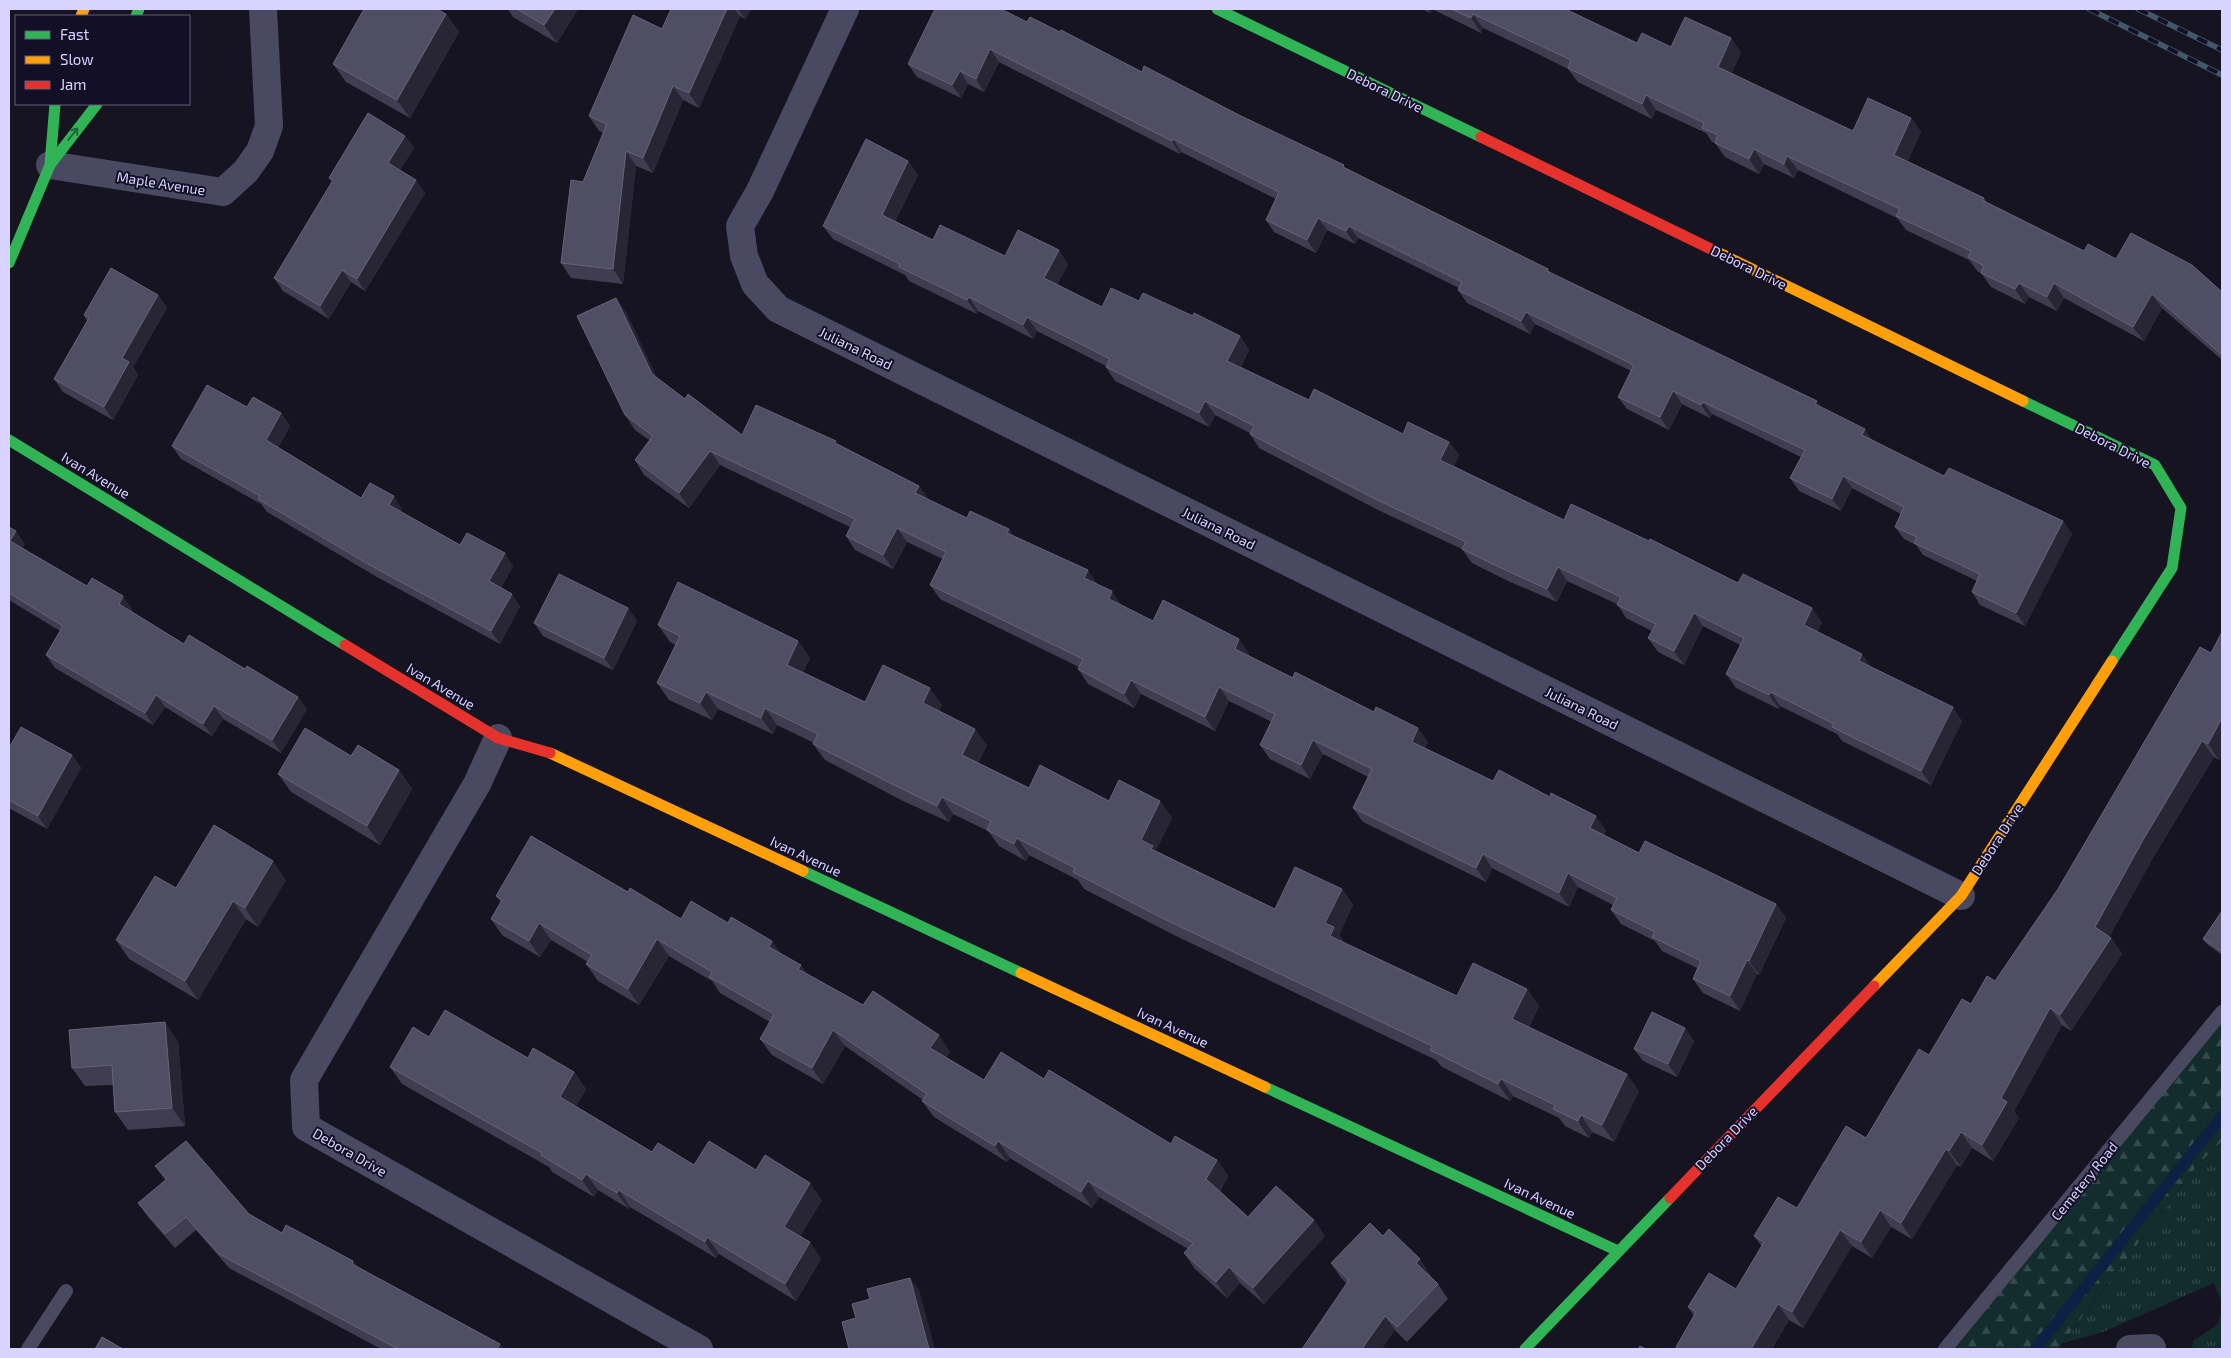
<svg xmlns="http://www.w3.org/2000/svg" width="2231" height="1358" font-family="'Exo 2',sans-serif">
<defs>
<pattern id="grass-tufts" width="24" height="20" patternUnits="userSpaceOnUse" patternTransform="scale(1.25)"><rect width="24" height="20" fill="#132c2d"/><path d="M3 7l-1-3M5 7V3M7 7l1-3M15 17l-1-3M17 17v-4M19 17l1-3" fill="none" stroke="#354a4c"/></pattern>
<pattern id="forest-firs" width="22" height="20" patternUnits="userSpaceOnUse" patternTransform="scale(1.25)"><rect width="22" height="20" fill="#132c2d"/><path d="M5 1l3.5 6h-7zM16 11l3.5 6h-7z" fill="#354a4c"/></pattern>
</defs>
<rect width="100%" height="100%" fill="#161421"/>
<g fill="url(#grass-tufts)">
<path d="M 2222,1141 L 2222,1303 L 2214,1283 L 2103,1332 L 2063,1343 L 2199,1163 Z"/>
<path d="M 2222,1312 L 2222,1349 L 2192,1349 L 2193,1341 L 2217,1325 Z"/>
</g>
<path fill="url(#forest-firs)" d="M 2222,1014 L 2222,1141 L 2199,1163 L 2058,1349 L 1944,1349 Z"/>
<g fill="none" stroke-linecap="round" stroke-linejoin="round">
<path stroke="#0d2144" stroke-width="11" d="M 2035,1349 L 2222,1116"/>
<g stroke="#4a4962" stroke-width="14">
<path d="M 28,1349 L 66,1291"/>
<path d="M 1945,1349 L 2222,1012"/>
</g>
<g stroke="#4a4962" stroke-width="28">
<path d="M 845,9 L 760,191 L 740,226 L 744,256 L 755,284 L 778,309 L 1961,896"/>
<path d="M 50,165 L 223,192 L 246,171 L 260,151 L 269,126 L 263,9"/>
<path d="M 498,738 L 477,784 L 304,1080 L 306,1127 L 699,1349"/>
<path d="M 2130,1349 L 2152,1348"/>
</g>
<g stroke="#30b455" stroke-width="11">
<path d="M 1217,9 L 1481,137"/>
<path d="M 136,16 L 139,9"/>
<path d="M 50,165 L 55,104"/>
<path d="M 9,263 L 50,165 L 97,104"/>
<path d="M 2023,401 L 2155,465 L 2181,508 L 2172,568 L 2112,661"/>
<path d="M 9,440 L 345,645"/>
<path d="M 803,871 L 1021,973"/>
<path d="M 1265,1087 L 1618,1251"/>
<path d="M 1525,1349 L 1670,1198"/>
</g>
<g stroke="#ff9f0a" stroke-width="11">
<path d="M 81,16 L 84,9"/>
<path d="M 1715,251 L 2023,401"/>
<path d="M 550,753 L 803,871"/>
<path d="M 1021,973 L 1265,1087"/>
<path d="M 1874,986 L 1961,896 L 2112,661"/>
</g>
<g stroke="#e5322d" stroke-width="11">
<path d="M 1481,137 L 1715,251"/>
<path d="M 345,645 L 498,738 L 550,753"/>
<path d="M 1670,1198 L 1874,986"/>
</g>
<defs>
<g id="rail">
<path d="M 2089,9 L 2222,75"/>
<path d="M 2138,9 L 2222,50"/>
</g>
</defs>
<use href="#rail" stroke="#43596b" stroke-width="5.5"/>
<use href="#rail" stroke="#130f26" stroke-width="4" stroke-dasharray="11" stroke-linecap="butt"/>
</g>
<g fill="#403d50">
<path d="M 508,9 L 578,9 L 557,43 L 513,17 Z"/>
<path d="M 671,9 L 751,9 L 745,19 L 740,16 L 699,108 L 683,100 L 653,173 L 636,166 L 623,284 L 571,278 L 561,263 L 583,182 L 603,133 L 599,131 L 589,116 L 662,29 Z"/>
<path d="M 1422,9 L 1565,9 L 1637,43 L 1671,47 L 1731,38 L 1741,53 L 1731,74 L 1853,131 L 1911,118 L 1921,132 L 1907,162 L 1984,198 L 1987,203 L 2084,251 L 2222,292 L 2222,360 L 2162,308 L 2144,341 L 2064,298 L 2057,311 L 2029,297 L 2025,304 L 1991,287 L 1981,273 L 1978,272 L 1969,260 L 1906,230 L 1897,218 L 1798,170 L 1794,178 L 1764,164 L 1759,174 L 1725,157 L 1715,143 L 1712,142 L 1706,133 L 1656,110 L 1652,119 L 1578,82 L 1568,69 L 1536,53 L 1483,28 L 1481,33 L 1432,9 L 1430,13 Z"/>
<path d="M 446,14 L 459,32 L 410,118 L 346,82 L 333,64 Z"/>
<path d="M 1027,22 L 1142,72 L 1241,116 L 1548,269 L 1550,273 L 1821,407 L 1872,440 L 1944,476 L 2063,521 L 2072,534 L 2025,626 L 1980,605 L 1972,592 L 1977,581 L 1923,555 L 1916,545 L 1904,539 L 1895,527 L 1901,514 L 1852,488 L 1841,511 L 1799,491 L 1790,478 L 1801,457 L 1712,414 L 1710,418 L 1682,404 L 1669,430 L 1627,409 L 1618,397 L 1631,371 L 1535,324 L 1530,334 L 1467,303 L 1458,290 L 1459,288 L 1358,238 L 1355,244 L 1327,230 L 1316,253 L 1274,232 L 1266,220 L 1276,199 L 1181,152 L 1180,154 L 999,62 L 984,92 L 968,84 L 961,98 L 917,77 L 908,64 Z"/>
<path d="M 405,136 L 414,148 L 400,170 L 425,193 L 365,291 L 351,282 L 329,319 L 283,291 L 274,278 L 332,182 L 329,178 Z"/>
<path d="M 908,161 L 918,175 L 895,221 L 933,240 L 1005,256 L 1068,264 L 1057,285 L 1102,307 L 1139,301 L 1193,316 L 1240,336 L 1249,350 L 1241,367 L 1309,400 L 1403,434 L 1449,442 L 1459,455 L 1454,466 L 1564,520 L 1738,583 L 1822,622 L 1817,632 L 1871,667 L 1962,721 L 1931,785 L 1842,741 L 1837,734 L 1780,706 L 1779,709 L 1736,688 L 1726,674 L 1740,645 L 1703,626 L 1684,665 L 1658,652 L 1648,638 L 1652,631 L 1626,618 L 1617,604 L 1567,581 L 1557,602 L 1508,581 L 1472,563 L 1462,549 L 1380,511 L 1259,448 L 1250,434 L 1250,433 L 1215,415 L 1209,427 L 1115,381 L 1106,367 L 1106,366 L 1037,331 L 1033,339 L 978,311 L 977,314 L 909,281 L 905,275 L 833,239 L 823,226 Z"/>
<path d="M 158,295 L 167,308 L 133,367 L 138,375 L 113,420 L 63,392 L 54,379 L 87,321 L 84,315 Z"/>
<path d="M 626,312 L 657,378 L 685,399 L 742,435 L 838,444 L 919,486 L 929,500 L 967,518 L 1009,529 L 1013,536 L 1097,584 L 1122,605 L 1153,621 L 1249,653 L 1248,655 L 1293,678 L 1428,742 L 1425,748 L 1493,781 L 1606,830 L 1604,835 L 1639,853 L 1776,904 L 1786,918 L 1759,975 L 1757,974 L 1740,1011 L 1703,993 L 1693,979 L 1697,968 L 1662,951 L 1655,941 L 1621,924 L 1611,910 L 1613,905 L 1578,887 L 1569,907 L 1492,868 L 1486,882 L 1363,822 L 1353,808 L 1368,777 L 1323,754 L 1310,779 L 1270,759 L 1260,745 L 1272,722 L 1229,701 L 1215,731 L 1141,694 L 1134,708 L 1088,684 L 1078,669 L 1079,667 L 940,599 L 930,585 L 943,559 L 907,542 L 893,569 L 855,550 L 846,536 L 850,527 L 720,465 L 689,508 L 644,475 L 635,460 L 649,440 L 635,430 L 625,415 Z"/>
<path d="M 247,407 L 281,413 L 290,426 L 278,448 L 361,498 L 402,509 L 401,512 L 460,545 L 513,566 L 501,588 L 520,606 L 500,644 L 377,577 L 267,512 L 261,504 L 181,459 L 172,446 Z"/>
<path d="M 9,527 L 25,544 L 22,548 L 87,586 L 132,609 L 131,611 L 184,644 L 245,669 L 298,697 L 307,709 L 281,753 L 223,719 L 212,736 L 165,707 L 153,725 L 55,668 L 46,655 L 60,631 L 9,600 Z"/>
<path d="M 628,608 L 637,621 L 613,670 L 543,636 L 534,623 Z"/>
<path d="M 658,625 L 798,641 L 810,658 L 803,672 L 865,702 L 942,705 L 939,711 L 987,745 L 978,763 L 1029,788 L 1109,801 L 1160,801 L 1172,818 L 1156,850 L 1156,851 L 1275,909 L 1342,889 L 1353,905 L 1339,935 L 1345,943 L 1457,996 L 1527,989 L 1539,1006 L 1529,1027 L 1639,1091 L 1614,1142 L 1592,1132 L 1589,1138 L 1565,1126 L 1559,1118 L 1513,1096 L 1510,1101 L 1442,1067 L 1436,1060 L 1176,936 L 1084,889 L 1078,880 L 1029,855 L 1026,861 L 999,846 L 988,831 L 953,814 L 949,822 L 903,801 L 825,760 L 813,744 L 814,743 L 777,725 L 773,734 L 718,709 L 712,720 L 669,700 L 657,683 L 676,645 L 670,642 Z"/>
<path d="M 2222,632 L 2222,754 L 2219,760 L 2214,757 L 2154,856 L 2109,937 L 2111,938 L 2122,954 L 2071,1031 L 2062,1025 L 2014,1111 L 2019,1118 L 1993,1161 L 1972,1148 L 1961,1167 L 1957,1165 L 1912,1239 L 1891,1227 L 1872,1258 L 1852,1246 L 1803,1328 L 1789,1320 L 1772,1349 L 1677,1349 L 1676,1347 L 1694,1316 L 1688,1307 L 1736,1289 L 1762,1247 L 1754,1236 L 1797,1208 L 1866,1138 L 1929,1055 L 1971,1004 L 1995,981 L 2058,889 L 2211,653 Z"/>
<path d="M 9,748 L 72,755 L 81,768 L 47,829 L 9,808 Z"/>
<path d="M 351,756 L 399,770 L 412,789 L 380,845 L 291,792 L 278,774 Z"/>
<path d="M 286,880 L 258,927 L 246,919 L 198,1000 L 129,959 L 116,940 L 176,888 Z"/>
<path d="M 628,892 L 681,919 L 782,955 L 801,965 L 806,973 L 863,1005 L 950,1052 L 946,1057 L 984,1080 L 1044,1079 L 1171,1144 L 1217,1160 L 1228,1176 L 1220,1191 L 1248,1217 L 1314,1220 L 1325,1236 L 1264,1304 L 1240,1283 L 1227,1298 L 1195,1269 L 1184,1253 L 1188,1249 L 1099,1197 L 1092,1208 L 1010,1158 L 1007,1162 L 934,1117 L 922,1101 L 923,1100 L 845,1046 L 823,1084 L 772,1055 L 760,1039 L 770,1022 L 720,993 L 712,981 L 669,956 L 639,1005 L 598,981 L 586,964 L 588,962 L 551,940 L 540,957 L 502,935 L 491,919 L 501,902 L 496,896 Z"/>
<path d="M 2222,911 L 2222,955 L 2208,945 L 2203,939 Z"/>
<path d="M 1685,1028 L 1694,1041 L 1677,1077 L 1643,1061 L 1634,1049 Z"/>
<path d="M 429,1037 L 528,1058 L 574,1072 L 586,1089 L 576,1106 L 652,1152 L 694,1165 L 756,1170 L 822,1200 L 800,1236 L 821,1259 L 796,1301 L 719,1254 L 716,1258 L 630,1207 L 629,1209 L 598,1190 L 594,1197 L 552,1172 L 549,1167 L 402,1084 L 390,1067 Z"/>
<path d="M 178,1041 L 185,1126 L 128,1130 L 115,1112 L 113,1085 L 85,1086 L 72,1068 Z"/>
<path d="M 155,1166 L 249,1214 L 282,1233 L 353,1261 L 358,1267 L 504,1349 L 381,1349 L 229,1268 L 196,1230 L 175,1248 L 148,1217 L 138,1203 L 165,1180 Z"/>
<path d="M 1383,1236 L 1430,1274 L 1429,1275 L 1438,1284 L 1448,1299 L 1407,1342 L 1341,1278 L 1331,1263 Z"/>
</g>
<g fill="#282635">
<path d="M 555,9 L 578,9 L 557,43 L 544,25 Z"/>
<path d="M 727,9 L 734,9 L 740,16 L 699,108 L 689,93 Z"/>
<path d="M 738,9 L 751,9 L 745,19 Z"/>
<path d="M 1427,9 L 1432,9 L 1430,13 Z"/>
<path d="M 446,14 L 459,32 L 410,118 L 397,100 Z"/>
<path d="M 1473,14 L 1483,28 L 1481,33 L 1471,18 Z"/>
<path d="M 1731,38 L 1741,53 L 1728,81 L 1718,67 Z"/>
<path d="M 990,49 L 999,62 L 984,92 L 976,79 Z"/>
<path d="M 960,71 L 968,84 L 961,98 L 952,85 Z"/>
<path d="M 673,86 L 683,100 L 653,173 L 643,158 Z"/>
<path d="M 1646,95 L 1656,110 L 1652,119 L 1642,104 Z"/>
<path d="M 1911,118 L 1921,132 L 1904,170 L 1894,155 Z"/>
<path d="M 405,136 L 414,148 L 397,176 L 388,163 Z"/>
<path d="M 1173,139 L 1181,152 L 1180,154 L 1172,141 Z"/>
<path d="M 1754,149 L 1764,164 L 1759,174 L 1749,159 Z"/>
<path d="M 626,151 L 636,166 L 623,284 L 613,269 Z"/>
<path d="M 1787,156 L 1798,170 L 1794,178 L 1784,164 Z"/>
<path d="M 908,161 L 918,175 L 892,229 L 882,215 Z"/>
<path d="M 416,180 L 425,193 L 365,291 L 357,279 Z"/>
<path d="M 1318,218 L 1327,230 L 1316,253 L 1307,240 Z"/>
<path d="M 1349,226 L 1358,238 L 1355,244 L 1346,231 Z"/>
<path d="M 1059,250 L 1068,264 L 1054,292 L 1044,278 Z"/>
<path d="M 342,270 L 351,282 L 329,319 L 320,306 Z"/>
<path d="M 2019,283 L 2029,297 L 2025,304 L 2015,289 Z"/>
<path d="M 2054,283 L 2064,298 L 2057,311 L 2047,297 Z"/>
<path d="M 2152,294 L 2162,308 L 2144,341 L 2133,327 Z"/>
<path d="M 158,295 L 167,308 L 133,367 L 138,375 L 113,420 L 104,407 L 122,358 Z"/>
<path d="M 969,297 L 978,311 L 977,314 L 967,300 Z"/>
<path d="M 616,298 L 626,312 L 662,388 L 652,374 Z"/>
<path d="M 1526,312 L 1535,324 L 1530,334 L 1521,321 Z"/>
<path d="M 1027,317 L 1037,331 L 1033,339 L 1023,325 Z"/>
<path d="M 1240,336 L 1249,350 L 1237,374 L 1227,361 Z"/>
<path d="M 1673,391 L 1682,404 L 1669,430 L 1660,417 Z"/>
<path d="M 1205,401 L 1215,415 L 1209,427 L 1199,413 Z"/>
<path d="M 1817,401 L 1826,414 L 1815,404 Z"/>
<path d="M 1703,402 L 1712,414 L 1710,418 L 1701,405 Z"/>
<path d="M 281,413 L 290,426 L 275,453 L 266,440 Z"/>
<path d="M 1865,429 L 1874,442 L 1862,435 Z"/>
<path d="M 1449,442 L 1459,455 L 1450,474 L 1440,460 Z"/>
<path d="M 710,451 L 720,465 L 689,508 L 679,493 Z"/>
<path d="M 1843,476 L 1852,488 L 1841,511 L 1832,499 Z"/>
<path d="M 919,486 L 929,500 L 915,493 Z"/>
<path d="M 394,496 L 402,509 L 398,518 L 389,505 Z"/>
<path d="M 2063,521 L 2072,534 L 2025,626 L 2016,613 Z"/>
<path d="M 897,528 L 907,542 L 893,569 L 883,555 Z"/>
<path d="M 1009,529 L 1019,544 L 1007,533 Z"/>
<path d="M 16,531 L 25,544 L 19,554 L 10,541 Z"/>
<path d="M 505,553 L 513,566 L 498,594 L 489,581 Z"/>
<path d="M 1558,567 L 1567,581 L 1557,602 L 1547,589 Z"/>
<path d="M 1088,570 L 1098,585 L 1084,578 Z"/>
<path d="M 1112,591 L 1122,606 L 1109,599 Z"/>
<path d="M 512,594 L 520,606 L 500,644 L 491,631 Z"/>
<path d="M 123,596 L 132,609 L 128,616 L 119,604 Z"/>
<path d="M 628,608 L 637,621 L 613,670 L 604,658 Z"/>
<path d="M 1812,608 L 1822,622 L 1813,639 L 1804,625 Z"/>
<path d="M 1694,613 L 1703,626 L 1684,665 L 1674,651 Z"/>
<path d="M 1239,639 L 1249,653 L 1245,663 L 1235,649 Z"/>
<path d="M 798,641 L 810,658 L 799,681 L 787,665 Z"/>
<path d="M 1862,654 L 1872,668 L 1859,661 Z"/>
<path d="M 1131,680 L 1141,694 L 1134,708 L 1124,694 Z"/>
<path d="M 1219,687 L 1229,701 L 1215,731 L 1205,717 Z"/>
<path d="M 930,688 L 942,705 L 934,720 L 923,703 Z"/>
<path d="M 706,692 L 718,709 L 712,720 L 700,703 Z"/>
<path d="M 1771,692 L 1780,706 L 1779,709 L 1769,695 Z"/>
<path d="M 156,695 L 165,707 L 153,725 L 145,713 Z"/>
<path d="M 298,697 L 307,709 L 281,753 L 272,740 Z"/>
<path d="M 214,706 L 223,719 L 212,736 L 203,724 Z"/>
<path d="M 1953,707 L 1962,721 L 1931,785 L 1921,771 Z"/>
<path d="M 765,708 L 777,725 L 773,734 L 761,718 Z"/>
<path d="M 2222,718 L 2222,754 L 2219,760 L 2208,744 Z"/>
<path d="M 1418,728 L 1428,742 L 1421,756 L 1412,742 Z"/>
<path d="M 975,729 L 987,745 L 974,772 L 962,755 Z"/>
<path d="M 1313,740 L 1323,754 L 1310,779 L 1301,765 Z"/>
<path d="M 2202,741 L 2214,757 L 2154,856 L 2106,943 L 2095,927 L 2143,840 Z"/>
<path d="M 72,755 L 81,768 L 47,829 L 38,816 Z"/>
<path d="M 399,770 L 412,789 L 380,845 L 367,826 Z"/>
<path d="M 942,797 L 953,814 L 949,822 L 937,806 Z"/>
<path d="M 1160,801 L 1172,818 L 1156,850 L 1164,863 L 1141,840 Z"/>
<path d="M 1596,816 L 1606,830 L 1600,842 L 1590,828 Z"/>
<path d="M 1017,838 L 1029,855 L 1026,861 L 1014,844 Z"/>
<path d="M 1483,854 L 1492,868 L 1486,882 L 1476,868 Z"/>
<path d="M 273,861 L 286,880 L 258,927 L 245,908 Z"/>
<path d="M 1568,873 L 1578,887 L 1569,907 L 1559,893 Z"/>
<path d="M 1342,889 L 1353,905 L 1339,935 L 1346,944 L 1330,936 L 1325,923 Z"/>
<path d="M 233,901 L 246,919 L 198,1000 L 185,981 Z"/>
<path d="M 1776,904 L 1786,918 L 1759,975 L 1749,961 Z"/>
<path d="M 539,923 L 551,940 L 540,957 L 529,941 Z"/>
<path d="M 2111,938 L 2122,954 L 2071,1031 L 2060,1015 Z"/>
<path d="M 657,939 L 669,956 L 639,1005 L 628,989 Z"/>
<path d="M 772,941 L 784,957 L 769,947 Z"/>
<path d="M 1747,960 L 1757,974 L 1740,1011 L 1730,996 Z"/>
<path d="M 801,965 L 812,981 L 798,969 Z"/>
<path d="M 1527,989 L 1539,1006 L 1524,1036 L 1512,1019 Z"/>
<path d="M 2050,1008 L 2062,1025 L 2014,1111 L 2019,1118 L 1993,1161 L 1982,1145 L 2001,1098 Z"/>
<path d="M 165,1022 L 178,1041 L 185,1126 L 172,1108 Z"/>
<path d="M 1685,1028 L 1694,1041 L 1677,1077 L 1668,1064 Z"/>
<path d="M 833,1030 L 845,1046 L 823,1084 L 812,1068 Z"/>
<path d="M 939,1035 L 950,1052 L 942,1064 L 930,1048 Z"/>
<path d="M 574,1072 L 586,1089 L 572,1114 L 560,1097 Z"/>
<path d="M 1627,1074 L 1639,1091 L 1614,1142 L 1602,1125 Z"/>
<path d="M 1501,1079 L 1513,1096 L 1510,1101 L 1498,1084 Z"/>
<path d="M 1581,1115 L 1592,1132 L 1589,1138 L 1578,1121 Z"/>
<path d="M 1961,1132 L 1972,1148 L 1961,1167 L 1949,1151 Z"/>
<path d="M 998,1141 L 1010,1158 L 1007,1162 L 995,1146 Z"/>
<path d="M 1946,1149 L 1957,1165 L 1912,1239 L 1901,1223 Z"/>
<path d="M 1217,1160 L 1228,1176 L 1217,1195 L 1206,1179 Z"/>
<path d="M 586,1174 L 598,1190 L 594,1197 L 582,1180 Z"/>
<path d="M 1088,1181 L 1099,1197 L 1092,1208 L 1081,1192 Z"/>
<path d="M 810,1183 L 822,1200 L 795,1244 L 784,1227 Z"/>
<path d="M 619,1190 L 630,1207 L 629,1209 L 617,1193 Z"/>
<path d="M 1880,1210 L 1891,1227 L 1872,1258 L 1861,1242 Z"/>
<path d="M 1314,1220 L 1325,1236 L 1264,1304 L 1253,1288 Z"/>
<path d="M 1840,1230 L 1852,1246 L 1803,1328 L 1792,1312 Z"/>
<path d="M 707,1237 L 719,1254 L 716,1258 L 705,1242 Z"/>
<path d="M 810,1242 L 821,1259 L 796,1301 L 785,1284 Z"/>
<path d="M 1420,1259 L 1430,1274 L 1427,1278 L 1416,1263 Z"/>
<path d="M 353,1261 L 363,1275 L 352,1264 Z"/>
<path d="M 1229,1267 L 1240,1283 L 1227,1298 L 1216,1282 Z"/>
<path d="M 910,1278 L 919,1290 L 935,1349 L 929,1349 Z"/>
<path d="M 1778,1304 L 1789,1320 L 1772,1349 L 1751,1349 Z"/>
<path d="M 1385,1316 L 1395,1330 L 1382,1349 L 1362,1349 Z"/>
<path d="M 500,1344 L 504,1349 L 497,1349 Z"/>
</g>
<g fill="#504e63" stroke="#66637b">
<path d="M 364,9 L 437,9 L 446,14 L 397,100 L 333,64 Z"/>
<path d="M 517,9 L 555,9 L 544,25 Z"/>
<path d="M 671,9 L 727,9 L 689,93 L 673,86 L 643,158 L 626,151 L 613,269 L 561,263 L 571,180 L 583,182 L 607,124 L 589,116 L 633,15 L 662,29 Z"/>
<path d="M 935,9 L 1001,9 L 1027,22 L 1030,17 L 1060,32 L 1061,30 L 1142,72 L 1144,66 L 1241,116 L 1344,165 L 1343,167 L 1548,269 L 1547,271 L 1817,401 L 1815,404 L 1865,429 L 1862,435 L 1944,476 L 1949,468 L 2063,521 L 2016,613 L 1972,592 L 1980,574 L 1914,543 L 1917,537 L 1895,527 L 1904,507 L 1843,476 L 1832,499 L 1790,478 L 1805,450 L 1703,402 L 1701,405 L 1673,391 L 1660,417 L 1618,397 L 1634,365 L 1526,312 L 1521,321 L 1458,290 L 1462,282 L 1349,226 L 1346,231 L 1318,218 L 1307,240 L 1266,220 L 1279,192 L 1173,139 L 1172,141 L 990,49 L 976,79 L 960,71 L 952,85 L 908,64 Z"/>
<path d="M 1451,9 L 1565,9 L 1637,43 L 1642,33 L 1671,47 L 1685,17 L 1731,38 L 1718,67 L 1853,131 L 1868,98 L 1911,118 L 1894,155 L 1984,198 L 1982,200 L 2084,251 L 2088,244 L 2116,259 L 2131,233 L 2192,265 L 2222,292 L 2222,355 L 2152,294 L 2133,327 L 2054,283 L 2047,297 L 2019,283 L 2015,289 L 1981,273 L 1984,266 L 1968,257 L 1971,251 L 1896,216 L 1900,209 L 1787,156 L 1784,164 L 1754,149 L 1749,159 L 1715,143 L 1718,135 L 1702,128 L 1704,123 L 1646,95 L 1642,104 L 1568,68 L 1571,60 L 1473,14 L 1471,18 Z"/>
<path d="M 368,113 L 405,136 L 388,163 L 416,180 L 357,279 L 342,270 L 320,306 L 274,278 L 333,180 L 329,178 Z"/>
<path d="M 866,139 L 908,161 L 882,215 L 933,240 L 940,225 L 1005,256 L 1018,230 L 1059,250 L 1044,278 L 1102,307 L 1111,288 L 1139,301 L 1143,293 L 1193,316 L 1194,313 L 1240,336 L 1227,361 L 1309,400 L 1314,389 L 1403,434 L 1408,422 L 1449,442 L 1440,460 L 1564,520 L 1571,504 L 1649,541 L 1650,539 L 1738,583 L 1743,574 L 1812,608 L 1804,625 L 1862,654 L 1859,661 L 1953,707 L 1921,771 L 1832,727 L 1834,724 L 1771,692 L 1769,695 L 1726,674 L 1744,638 L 1694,613 L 1674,651 L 1648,638 L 1656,624 L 1617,605 L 1621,597 L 1558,567 L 1547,589 L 1499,567 L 1462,549 L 1466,542 L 1371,497 L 1250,434 L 1254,426 L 1205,401 L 1199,413 L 1106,367 L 1110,359 L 1027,317 L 1023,325 L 969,297 L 967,300 L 899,267 L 900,264 L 823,226 Z"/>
<path d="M 111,268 L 158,295 L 122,358 L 129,362 L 104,407 L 54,379 L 89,318 L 84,315 Z"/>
<path d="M 616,298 L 652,374 L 685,399 L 688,394 L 742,435 L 756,405 L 836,441 L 835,443 L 919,486 L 915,493 L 967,518 L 970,511 L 1009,529 L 1007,533 L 1088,570 L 1084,578 L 1112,591 L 1109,599 L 1153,621 L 1163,600 L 1239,639 L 1235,649 L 1293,678 L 1295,672 L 1374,712 L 1376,707 L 1418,728 L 1412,742 L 1493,781 L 1499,770 L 1550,797 L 1551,793 L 1596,816 L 1590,828 L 1639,853 L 1645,841 L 1776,904 L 1749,961 L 1747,960 L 1730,996 L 1693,979 L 1701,961 L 1652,937 L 1655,932 L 1611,910 L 1617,898 L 1568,873 L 1559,893 L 1483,854 L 1476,868 L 1353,808 L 1372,769 L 1313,740 L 1301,765 L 1260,745 L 1275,714 L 1219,687 L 1205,717 L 1131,680 L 1124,694 L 1078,669 L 1083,659 L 930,585 L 946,552 L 897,528 L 883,555 L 846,536 L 855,519 L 710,451 L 679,493 L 635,460 L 653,436 L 625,415 L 577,316 Z"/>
<path d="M 207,385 L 247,407 L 253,397 L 281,413 L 266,440 L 361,498 L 370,483 L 394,496 L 389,505 L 460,545 L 467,533 L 505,553 L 489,581 L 512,594 L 491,631 L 368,564 L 258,499 L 260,496 L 172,446 Z"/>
<path d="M 9,527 L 16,531 L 10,541 L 87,586 L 92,578 L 123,596 L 119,604 L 184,644 L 189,635 L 245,669 L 247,666 L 298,697 L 272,740 L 214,706 L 203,724 L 156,695 L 145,713 L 46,655 L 63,626 L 9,593 Z"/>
<path d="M 559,574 L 628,608 L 604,658 L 534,623 Z"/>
<path d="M 678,582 L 798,641 L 787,665 L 865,702 L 883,665 L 930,688 L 923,703 L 975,729 L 962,755 L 1029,788 L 1040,765 L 1109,801 L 1119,780 L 1160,801 L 1141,840 L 1153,846 L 1151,849 L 1275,909 L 1295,867 L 1342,889 L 1325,923 L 1334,927 L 1330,936 L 1457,996 L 1473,963 L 1527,989 L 1512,1019 L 1627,1074 L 1602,1125 L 1581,1115 L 1578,1121 L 1553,1109 L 1555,1105 L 1501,1079 L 1498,1084 L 1430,1050 L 1432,1046 L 1164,919 L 1073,872 L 1075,868 L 1017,838 L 1014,844 L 987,830 L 991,821 L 942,797 L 937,806 L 892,784 L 813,744 L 818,734 L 765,708 L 761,718 L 706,692 L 700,703 L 657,683 L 680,636 L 658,625 Z"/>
<path d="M 2222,632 L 2222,718 L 2208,744 L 2202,741 L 2143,840 L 2095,927 L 2111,938 L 2060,1015 L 2050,1008 L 2001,1098 L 2007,1102 L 1982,1145 L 1961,1132 L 1949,1151 L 1946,1149 L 1901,1223 L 1880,1210 L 1861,1242 L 1840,1230 L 1792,1312 L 1778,1304 L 1751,1349 L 1680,1349 L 1676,1347 L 1696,1312 L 1688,1307 L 1709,1273 L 1736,1289 L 1764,1242 L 1754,1236 L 1778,1197 L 1797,1208 L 1846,1126 L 1866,1138 L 1919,1049 L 1929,1055 L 1962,999 L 1971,1004 L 1987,976 L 1995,981 L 2058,889 L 2200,647 L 2211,653 Z"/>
<path d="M 21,727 L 72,755 L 38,816 L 9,800 L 9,748 Z"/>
<path d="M 305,728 L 351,756 L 358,745 L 399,770 L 367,826 L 278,774 Z"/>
<path d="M 214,825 L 273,861 L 245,908 L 233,901 L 185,981 L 116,940 L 155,876 L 176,888 Z"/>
<path d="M 531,836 L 628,892 L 630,888 L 681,919 L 691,901 L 728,923 L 731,917 L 772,941 L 769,947 L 801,965 L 798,969 L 863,1005 L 873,991 L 939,1035 L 930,1048 L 984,1080 L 1001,1052 L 1044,1079 L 1049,1070 L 1171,1144 L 1175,1136 L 1217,1160 L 1206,1179 L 1248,1217 L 1276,1186 L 1314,1220 L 1253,1288 L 1229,1267 L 1216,1282 L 1184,1253 L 1193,1243 L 1088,1181 L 1081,1192 L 998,1141 L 995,1146 L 922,1101 L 927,1094 L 833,1030 L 812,1068 L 760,1039 L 774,1014 L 709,977 L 712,972 L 657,939 L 628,989 L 586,964 L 592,955 L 539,923 L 529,941 L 491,919 L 502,900 L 496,896 Z"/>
<path d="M 2222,911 L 2222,952 L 2203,939 Z"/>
<path d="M 445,1010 L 528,1058 L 533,1048 L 574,1072 L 560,1097 L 652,1152 L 658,1143 L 694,1165 L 709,1141 L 756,1170 L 765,1155 L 810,1183 L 784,1227 L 810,1242 L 785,1284 L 707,1237 L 705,1242 L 619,1190 L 617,1193 L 586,1174 L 582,1180 L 541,1155 L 542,1153 L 390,1067 L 413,1027 L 429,1037 Z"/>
<path d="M 1652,1012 L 1685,1028 L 1668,1064 L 1634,1049 Z"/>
<path d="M 165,1022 L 172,1108 L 115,1112 L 112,1065 L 72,1068 L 69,1030 Z"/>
<path d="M 186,1141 L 249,1214 L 282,1233 L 286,1225 L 353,1261 L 352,1264 L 500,1344 L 497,1349 L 398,1349 L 219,1254 L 186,1217 L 165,1234 L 138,1203 L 167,1179 L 155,1166 Z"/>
<path d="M 1370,1223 L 1383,1236 L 1389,1229 L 1420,1259 L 1416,1263 L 1438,1284 L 1397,1327 L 1385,1316 L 1362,1349 L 1302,1349 L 1349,1280 L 1331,1263 Z"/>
<path d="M 910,1278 L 929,1349 L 849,1349 L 842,1322 L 856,1318 L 852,1304 L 870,1299 L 867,1289 Z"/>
<path d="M 102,1337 L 123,1349 L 95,1349 Z"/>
<path d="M 1640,1346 L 1646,1349 L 1638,1349 Z"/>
</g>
<defs><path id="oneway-shaft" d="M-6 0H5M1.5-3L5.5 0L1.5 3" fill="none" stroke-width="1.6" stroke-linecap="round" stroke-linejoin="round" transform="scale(1.25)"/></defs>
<use stroke="#22623e" href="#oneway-shaft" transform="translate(73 134) rotate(-52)"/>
<g text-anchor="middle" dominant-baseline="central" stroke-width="4" stroke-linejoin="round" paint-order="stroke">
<g font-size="14" fill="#d9d4ff" stroke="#130f26">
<text transform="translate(1385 90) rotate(26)">Debora Drive</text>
<text transform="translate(161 183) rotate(9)">Maple Avenue</text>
<text transform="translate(1749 267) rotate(26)">Debora Drive</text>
<text transform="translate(856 348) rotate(26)">Juliana Road</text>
<text transform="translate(2113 445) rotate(27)">Debora Drive</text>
<text transform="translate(96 475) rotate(31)">Ivan Avenue</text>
<text transform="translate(1219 528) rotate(26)">Juliana Road</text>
<text transform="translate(441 686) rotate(31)">Ivan Avenue</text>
<text transform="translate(1582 708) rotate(26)">Juliana Road</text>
<text transform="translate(1997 839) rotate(-57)">Debora Drive</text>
<text transform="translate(806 856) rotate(25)">Ivan Avenue</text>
<text transform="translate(1173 1027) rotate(25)">Ivan Avenue</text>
<text transform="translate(1726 1138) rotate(-46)">Debora Drive</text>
<text transform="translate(350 1152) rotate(30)">Debora Drive</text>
<text transform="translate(2084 1181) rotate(-51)">Cemetery Road</text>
<text transform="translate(1540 1198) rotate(25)">Ivan Avenue</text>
</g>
</g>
<rect width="2231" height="1358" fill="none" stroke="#d9d4ff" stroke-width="20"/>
<rect x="15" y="15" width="175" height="90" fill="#130f26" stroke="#625e7d"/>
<rect x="25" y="31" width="25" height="8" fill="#30b455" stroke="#625e7d"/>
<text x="60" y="40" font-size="15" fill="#d9d4ff">Fast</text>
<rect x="25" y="56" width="25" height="8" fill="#ff9f0a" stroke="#625e7d"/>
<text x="60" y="65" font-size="15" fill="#d9d4ff">Slow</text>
<rect x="25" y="81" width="25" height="8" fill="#e5322d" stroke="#625e7d"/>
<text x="60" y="90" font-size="15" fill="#d9d4ff">Jam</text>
</svg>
